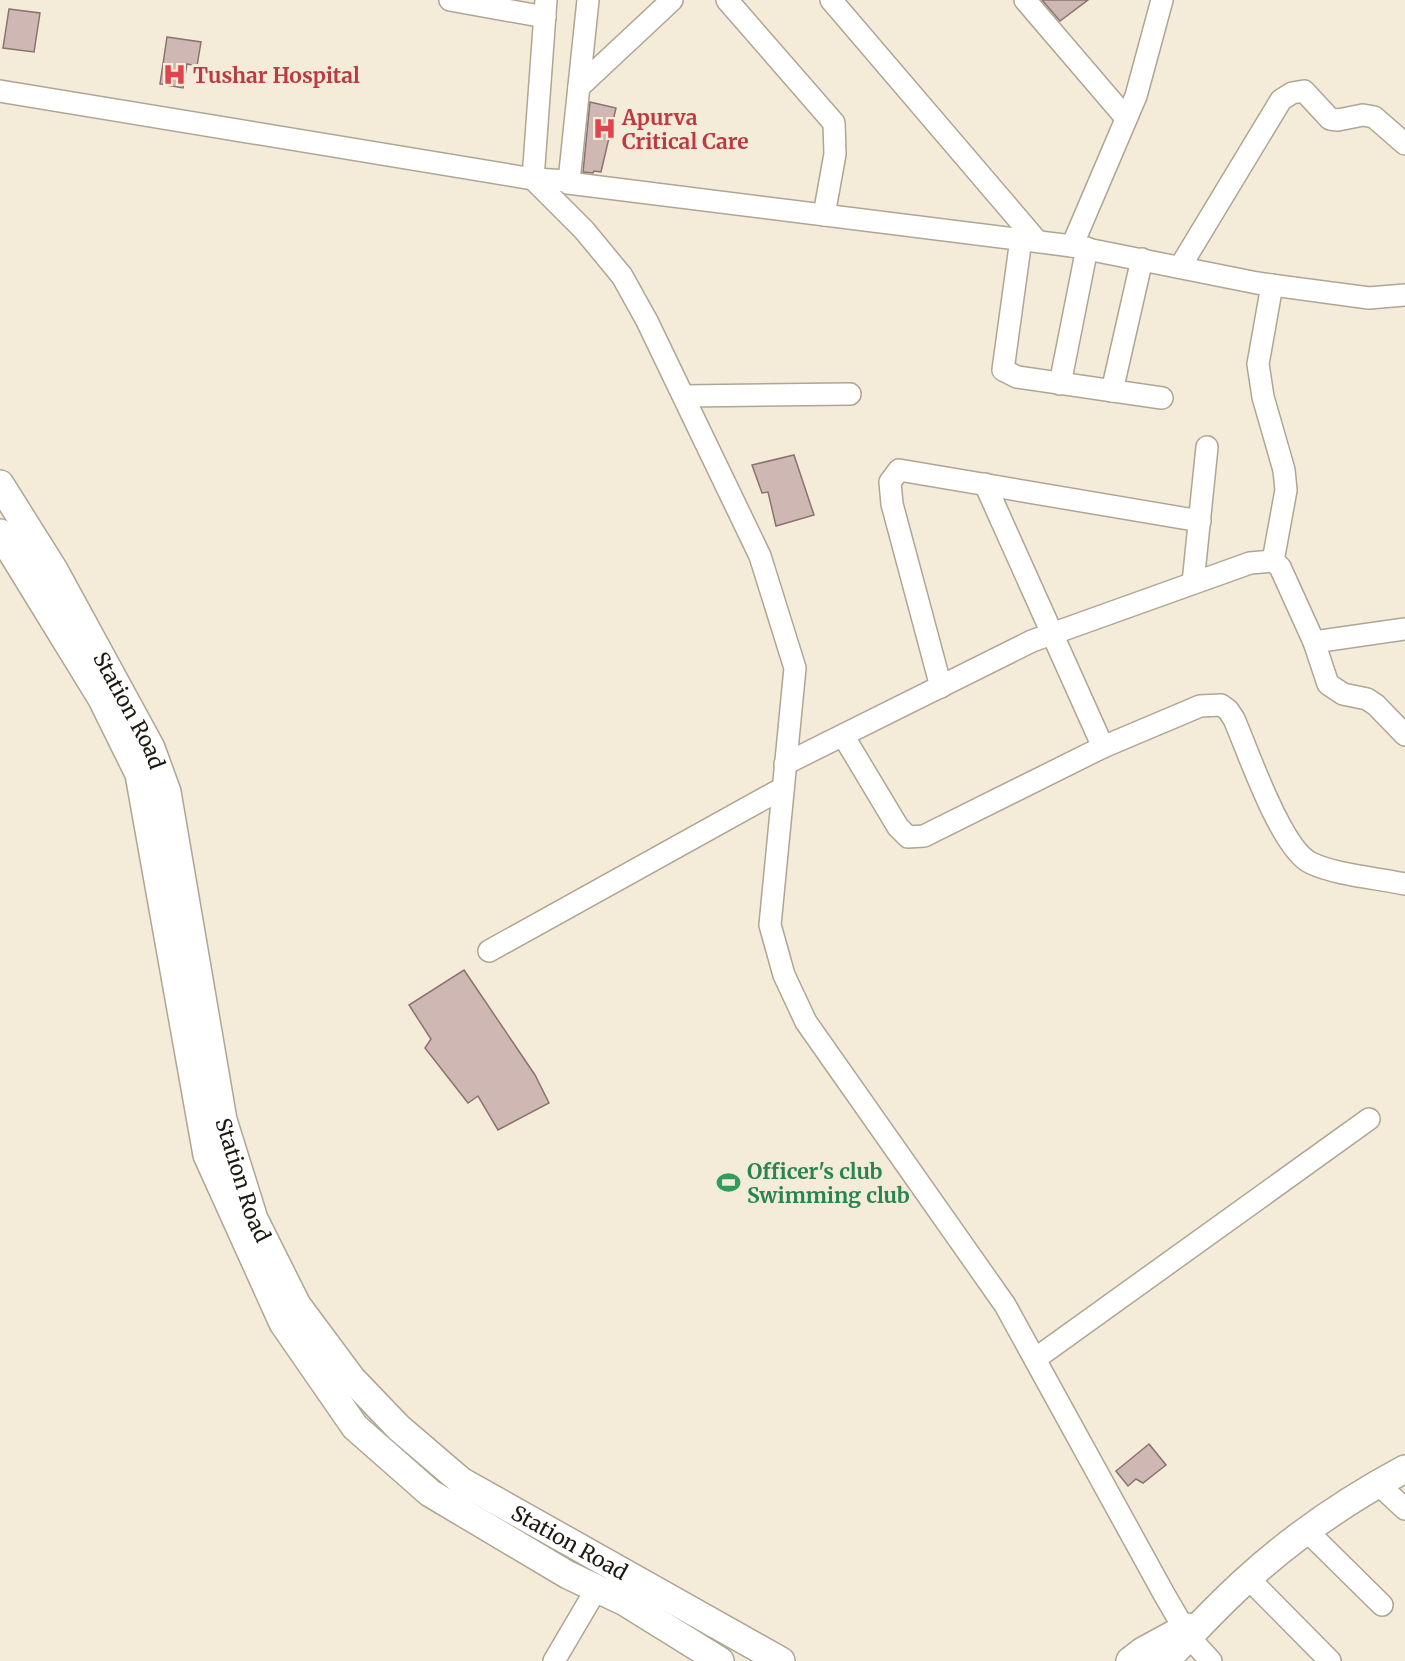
<svg xmlns="http://www.w3.org/2000/svg" width="1405" height="1661" font-family="Merriweather,serif">
<rect width="100%" height="100%" fill="#f4ecd8"/>
<g fill="#cfb8b4" stroke="#88736f" stroke-width="1.5">
<path d="M 1042,0 L 1088,0 L 1060,21 Z"/>
<path d="M 9,9 L 40,13 L 34,52 L 3,48 Z"/>
<path d="M 167,37 L 201,42 L 197,66 L 187,64 L 183,88 L 160,84 Z"/>
<path d="M 590,102 L 616,108 L 601,172 L 594,171 L 593,173 L 583,172 Z"/>
<path d="M 794,455 L 814,515 L 776,526 L 768,492 L 762,493 L 752,465 Z"/>
<path d="M 464,970 L 535,1075 L 549,1103 L 498,1130 L 478,1096 L 468,1103 L 425,1048 L 431,1039 L 409,1005 Z"/>
<path d="M 1149,1444 L 1166,1465 L 1143,1483 L 1136,1479 L 1128,1486 L 1116,1471 Z"/>
</g>
<g fill="none" stroke-linecap="round" stroke-linejoin="round">
<defs>
<g id="minor">
<path d="M 450,0 L 545,17"/>
<path d="M 546,0 L 533,179 L 584,230 L 622,276 L 647,321 L 760,556 L 795,668 L 770,925 L 784,975 L 806,1022 L 1005,1305 L 1164,1594 L 1189,1637 L 1211,1661"/>
<path d="M 727,0 L 834,123 L 835,154 L 824,215"/>
<path d="M 831,0 L 1037,241"/>
<path d="M 1025,0 L 1126,118"/>
<path d="M 579,87 L 672,0"/>
<path d="M 0,91 L 533,179 L 569,181 L 568,183 L 1072,246 L 1257,283 L 1369,298 L 1405,295"/>
<path d="M 569,181 L 588,0"/>
<path d="M 1021,239 L 1003,370 L 1017,377 L 1162,398"/>
<path d="M 1072,246 L 1136,96 L 1162,0"/>
<path d="M 1180,267 L 1281,100 L 1292,93 L 1304,91 L 1330,119 L 1338,120 L 1363,115 L 1374,117 L 1405,144"/>
<path d="M 1272,285 L 1258,364 L 1263,397 L 1284,470 L 1286,490 L 1273,561"/>
<path d="M 1060,384 L 1087,248"/>
<path d="M 1112,391 L 1142,259"/>
<path d="M 684,396 L 850,394"/>
<path d="M 985,484 L 1103,747"/>
<path d="M 1193,583 L 1207,447"/>
<path d="M 1314,642 L 1328,684 L 1343,694 L 1367,699 L 1376,705 L 1405,735"/>
<path d="M 941,687 L 892,504 L 890,482 L 899,470 L 1200,521"/>
<path d="M 844,737 L 898,827 L 908,837 L 924,836 L 1103,747 L 1200,706 L 1221,705 L 1228,710 L 1234,719 C 1248,751 1281,849 1311,863 C 1336,875 1377,878 1405,884"/>
<path d="M 785,764 L 1032,641 L 1250,563 L 1273,561 L 1280,567 L 1314,642 L 1405,629"/>
<path d="M 489,951 L 783,788"/>
<path d="M 1035,1359 L 1369,1119"/>
<path d="M 1378,1484 L 1405,1509"/>
<path d="M 1308,1532 L 1382,1605"/>
<path d="M 1248,1578 L 1330,1661"/>
<path d="M 554,1661 L 597,1588"/>
</g>
<g id="major">
<path id="s1" d="M 0,484 L 54,570 L 151,748 L 167,792 L 223,1120 L 254,1219 L 297,1305 L 352,1379 L 399,1428 L 461,1481 L 781,1661"/>
<path d="M 0,533 L 102,699 L 139,774 L 207,1155 L 283,1323 L 355,1427 L 430,1493 L 568,1575 L 625,1602 L 720,1661"/>
<path d="M 1130,1661 L 1143,1651 L 1187,1627"/>
<path d="M 1165,1661 C 1192,1634 1217,1606 1246,1580 C 1293,1537 1349,1499 1405,1469"/>
</g>
</defs>
<use href="#minor" stroke="#aea694" stroke-width="24"/>
<use href="#major" stroke="#aea694" stroke-width="30"/>
<use href="#minor" stroke="#fff" stroke-width="21"/>
<use href="#major" stroke="#fff" stroke-width="27"/>
</g>
<defs>
<symbol id="hospital-bare" viewBox="-9 -9 18 18"><path d="M-5-5h3v3.5h4V-5h3V5h-3V1.5h-4V5h-3Z" fill="#e0444e" stroke="#f4ecd8" stroke-width="2.5" paint-order="stroke"/></symbol>
<symbol id="stadium-bare" viewBox="-9 -9 18 18"><path d="M0-5a6.5 5 0 1 0 0 10a6.5 5 0 1 0 0-10ZM-3.5-1.8h7v3.6h-7Z" fill="#2e9e5b" stroke="#f4ecd8" stroke-width="2.5" paint-order="stroke"/></symbol>
</defs>
<g fill-rule="evenodd">
<use href="#hospital-bare" x="158" y="58" width="33" height="33"/>
<use href="#hospital-bare" x="588" y="112" width="33" height="33"/>
<use href="#stadium-bare" x="712" y="1166" width="33" height="33"/>
</g>
<g text-anchor="middle" dominant-baseline="central" stroke-width="6" stroke-linejoin="round" paint-order="stroke">
<g font-size="21" font-weight="bold" fill="#be3a42" stroke="#f4ecd8" text-anchor="start">
<text x="193" y="75">Tushar Hospital</text>
<text x="622" y="117">Apurva<tspan x="622" dy="24">Critical Care</tspan></text>
</g>
<g font-size="21" fill="#1c1912" stroke="#f4ecd8">
<text stroke="none"><textPath href="#s1" startOffset="261">Station Road</textPath></text>
<text stroke="none"><textPath href="#s1" startOffset="747">Station Road</textPath></text>
<text stroke="none"><textPath href="#s1" startOffset="1250">Station Road</textPath></text>
</g>
<g font-size="21" font-weight="bold" fill="#27864d" stroke="#f4ecd8" text-anchor="start">
<text x="747" y="1171">Officer's club<tspan x="747" dy="24">Swimming club</tspan></text>
</g>
</g>
</svg>
